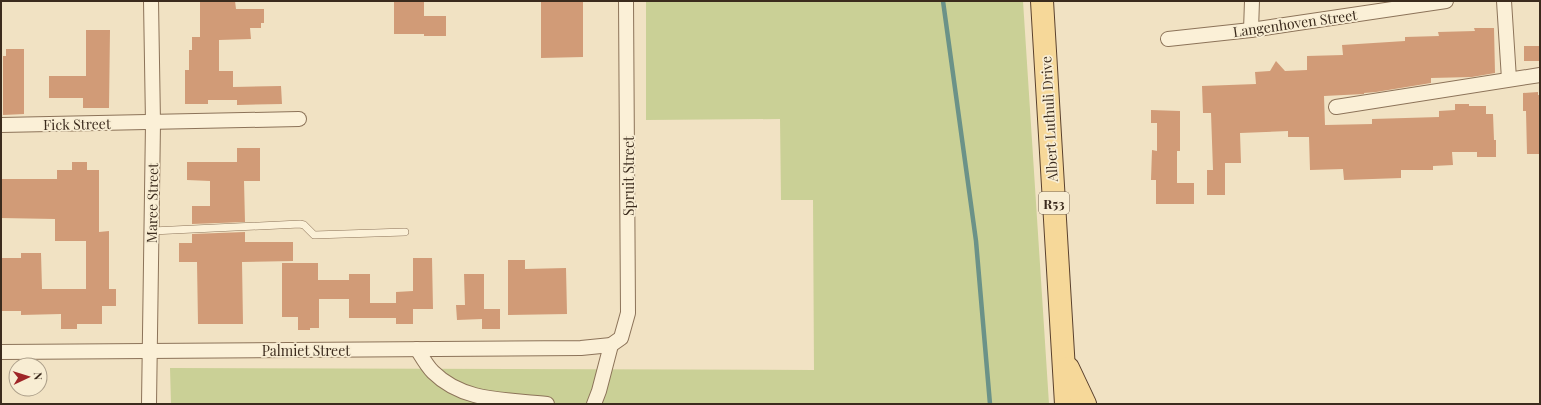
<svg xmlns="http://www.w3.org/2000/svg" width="1541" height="405" font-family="'Playfair Display',serif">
<rect width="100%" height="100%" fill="#f1e2c3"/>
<path fill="#cad096" d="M 646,1 L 1023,1 L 1049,404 L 171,404 L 170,368 L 814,370 L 813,200 L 781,200 L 780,119 L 646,120 Z"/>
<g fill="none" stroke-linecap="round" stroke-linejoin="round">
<path stroke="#6b9288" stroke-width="4.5" d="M 943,1 L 976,241 L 990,404"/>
</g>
<g fill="#d19b77">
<path d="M 200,1 L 235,1 L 236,9 L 264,9 L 264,23 L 261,23 L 261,28 L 250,28 L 251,39 L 219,40 L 219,71 L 233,71 L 233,87 L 281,86 L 282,104 L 237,105 L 237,100 L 208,100 L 208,104 L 185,104 L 185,70 L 189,70 L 189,50 L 192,50 L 192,37 L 200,37 Z"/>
<path d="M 394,1 L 424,1 L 424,16 L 446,16 L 446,36 L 424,36 L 424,34 L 394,34 Z"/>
<path d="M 541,1 L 583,1 L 583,57 L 541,58 Z"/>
<path d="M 1474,28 L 1494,28 L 1495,73 L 1472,77 L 1431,78 L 1431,83 L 1376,92 L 1364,93 L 1364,94 L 1324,96 L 1325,125 L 1372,124 L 1372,119 L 1439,117 L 1439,111 L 1455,110 L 1455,104 L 1469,104 L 1469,106 L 1486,106 L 1486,114 L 1493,114 L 1494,140 L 1496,140 L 1496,157 L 1477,157 L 1477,152 L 1452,152 L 1453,165 L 1433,166 L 1433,170 L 1401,170 L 1401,178 L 1344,180 L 1343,169 L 1310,170 L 1309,137 L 1288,137 L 1288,131 L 1240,133 L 1241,163 L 1225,163 L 1225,195 L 1207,195 L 1207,170 L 1213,170 L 1211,113 L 1203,113 L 1202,86 L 1256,84 L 1255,72 L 1270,71 L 1276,61 L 1285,71 L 1307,70 L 1307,56 L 1343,55 L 1342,45 L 1405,41 L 1405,37 L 1439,36 L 1438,32 L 1475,31 Z"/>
<path d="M 86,30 L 110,30 L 109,108 L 83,108 L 83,98 L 49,98 L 49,76 L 86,76 Z"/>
<rect x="1524" y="46" width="16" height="15"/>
<path d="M 6,49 L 24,49 L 24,114 L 3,115 L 3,56 L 6,56 Z"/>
<path d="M 1538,92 L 1538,95 L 1540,95 L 1540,154 L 1527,154 L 1526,111 L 1523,111 L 1523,93 Z"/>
<path d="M 1151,110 L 1180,111 L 1180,151 L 1177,151 L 1177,183 L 1194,183 L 1194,204 L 1156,204 L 1156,180 L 1151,180 L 1152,150 L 1157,151 L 1157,123 L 1151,123 Z"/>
<path d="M 237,148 L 260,148 L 260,181 L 244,181 L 245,222 L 192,224 L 192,206 L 210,206 L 210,181 L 187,180 L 187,162 L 237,162 Z"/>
<path d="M 72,162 L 87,162 L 87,170 L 99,170 L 99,232 L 109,231 L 109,289 L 116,289 L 116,306 L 102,306 L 102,324 L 77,324 L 77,329 L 61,329 L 61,314 L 21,315 L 21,311 L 1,311 L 1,258 L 21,258 L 21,253 L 41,253 L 42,289 L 86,289 L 86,241 L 55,241 L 55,219 L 1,218 L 1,179 L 57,179 L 57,170 L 72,170 Z"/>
<path d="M 245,232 L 245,242 L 293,242 L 293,261 L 242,262 L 243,324 L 198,324 L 197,262 L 179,262 L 179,243 L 192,243 L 192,234 Z"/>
<path d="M 413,258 L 432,258 L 433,309 L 413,309 L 413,324 L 396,324 L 396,318 L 349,318 L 349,299 L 319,299 L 319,328 L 310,328 L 310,330 L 298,330 L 298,317 L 282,317 L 282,263 L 318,263 L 318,280 L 349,280 L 349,274 L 370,274 L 370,303 L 396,303 L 396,292 L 413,291 Z"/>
<path d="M 508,260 L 525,260 L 525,269 L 566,268 L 567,314 L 508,315 Z"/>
<path d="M 464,274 L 484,274 L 484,309 L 500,309 L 500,329 L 482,329 L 482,319 L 457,320 L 456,305 L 465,305 Z"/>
</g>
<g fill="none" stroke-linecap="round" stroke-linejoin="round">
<defs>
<path id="service" d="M 152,231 L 300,224 L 304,225 L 314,235 L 405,232"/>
<g id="minor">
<path d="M 1504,1 L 1509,79"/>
<path d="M 1251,30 L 1252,1"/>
<path d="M 1168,39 L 1251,30 L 1446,1"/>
<path d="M 1336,107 L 1540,75"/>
<path d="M 1,125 L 299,119"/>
<path d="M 417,349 C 422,357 427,366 433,372 C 464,403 508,399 547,404"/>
<path d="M 1,352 L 581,348 L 611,345 L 621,338 L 628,313 L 626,1"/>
<path d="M 149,404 L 153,123 L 151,1"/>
<path d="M 594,404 L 599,391 L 611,345"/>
</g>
<g id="primary">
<path d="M 1042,1 L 1066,404"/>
<path d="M 1068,368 L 1085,404"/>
</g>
</defs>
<use href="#service" stroke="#8c7359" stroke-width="8"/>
<use href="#minor" stroke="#8c7359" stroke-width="16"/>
<use href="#primary" stroke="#5a412d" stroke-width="24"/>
<use href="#service" stroke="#fbf0d7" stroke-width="7"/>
<use href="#minor" stroke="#fbf0d7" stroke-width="14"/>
<use href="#primary" stroke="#f6d899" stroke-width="22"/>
</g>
<g text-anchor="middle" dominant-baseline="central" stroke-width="3.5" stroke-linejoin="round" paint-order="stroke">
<rect fill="#f8edd3" stroke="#746554" stroke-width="1" x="1039" y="192" width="30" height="22" rx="3"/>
<g font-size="13" font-weight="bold" fill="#3b2b1d">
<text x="1054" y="203">R53</text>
</g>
<g font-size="14" fill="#3b2b1d" stroke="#f8edd3">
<text transform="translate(1295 23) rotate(-8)">Langenhoven Street</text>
<text transform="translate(1049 119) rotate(-93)">Albert Luthuli Drive</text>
<text transform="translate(77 124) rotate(-1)">Fick Street</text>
<text transform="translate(628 176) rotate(-90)">Spruit Street</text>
<text transform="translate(152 203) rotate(-89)">Maree Street</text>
<text x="306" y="350">Palmiet Street</text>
</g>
</g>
<rect width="1541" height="405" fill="none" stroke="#3b2b1d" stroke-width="4"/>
<g transform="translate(28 377) rotate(86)"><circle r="19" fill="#f8edd3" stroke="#ac9f8a"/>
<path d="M0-3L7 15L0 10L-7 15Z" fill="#9f2527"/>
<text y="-6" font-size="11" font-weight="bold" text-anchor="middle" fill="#3b2b1d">N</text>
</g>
</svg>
